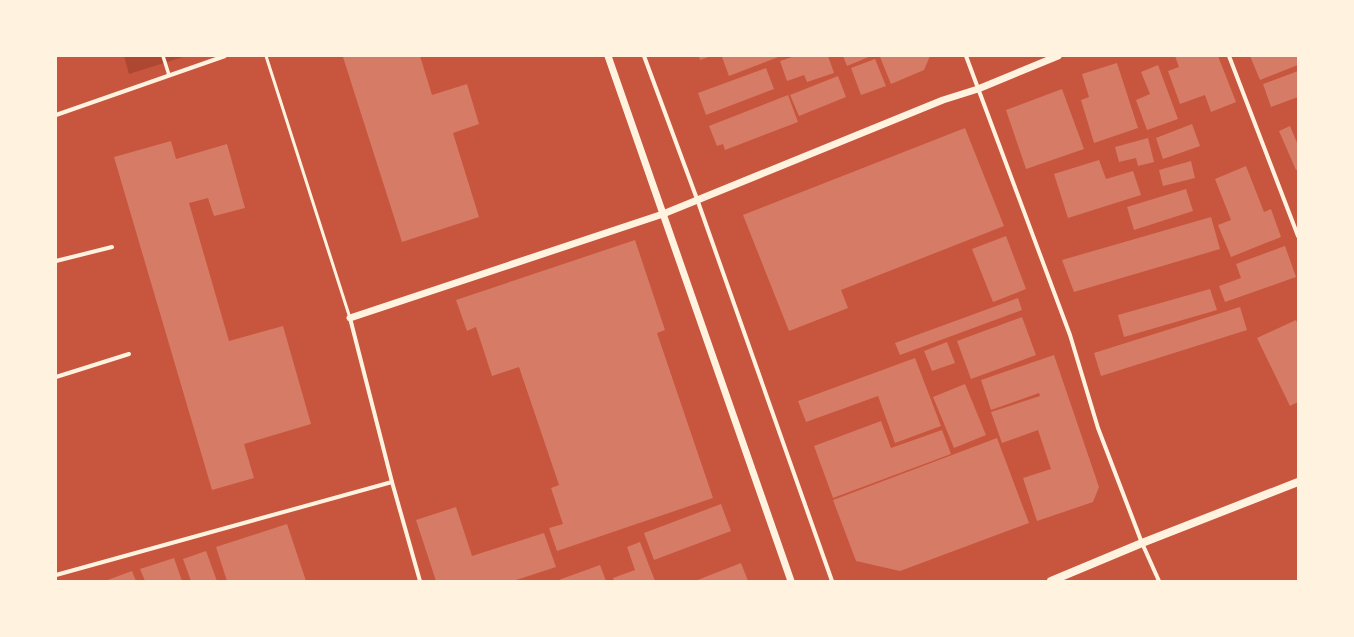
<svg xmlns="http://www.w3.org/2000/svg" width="1354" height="637" font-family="'Space Grotesk',sans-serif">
<rect width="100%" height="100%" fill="#c8553d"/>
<path fill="#ae4732" d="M 124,56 L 186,56 L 129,74 Z"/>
<g fill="#d67c66">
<path d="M 345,56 L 420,56 L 432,95 L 467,84 L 479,124 L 453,133 L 479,217 L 402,242 L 343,57 Z"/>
<path d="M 699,56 L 711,56 L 700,60 Z"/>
<path d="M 723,56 L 781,56 L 729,76 L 722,57 Z"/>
<path d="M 795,56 L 828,56 L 834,73 L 807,82 L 804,75 L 787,81 L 780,61 Z"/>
<path d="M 843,56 L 871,56 L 847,66 Z"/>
<path d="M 882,56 L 930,56 L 924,70 L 891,84 L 880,57 Z"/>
<path d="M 1175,56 L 1218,56 L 1236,102 L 1211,112 L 1205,95 L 1180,104 L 1168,71 L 1179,67 Z"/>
<path d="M 1250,56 L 1298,56 L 1298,65 L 1260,80 Z"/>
<path d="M 875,59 L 886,86 L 861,95 L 851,68 Z"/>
<path d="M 1117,63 L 1138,128 L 1094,143 L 1081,100 L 1089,97 L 1082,74 Z"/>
<path d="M 1158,65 L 1178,119 L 1147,130 L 1136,100 L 1150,94 L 1141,72 Z"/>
<path d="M 766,68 L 774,89 L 706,115 L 698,93 Z"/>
<path d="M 1298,71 L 1298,97 L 1271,107 L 1263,84 Z"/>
<path d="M 838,76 L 846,97 L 799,116 L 790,95 Z"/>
<path d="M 1062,89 L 1084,149 L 1026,169 L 1006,110 Z"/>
<path d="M 788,95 L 798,122 L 725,150 L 723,144 L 717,146 L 709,126 Z"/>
<path d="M 1192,124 L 1200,146 L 1163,159 L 1156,138 Z"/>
<path d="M 1290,126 L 1298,145 L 1298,169 L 1296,170 L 1279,131 Z"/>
<path d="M 965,128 L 1004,226 L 841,290 L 848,308 L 789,331 L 743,215 Z"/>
<path d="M 1148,138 L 1154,162 L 1138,166 L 1136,158 L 1119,162 L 1115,147 Z"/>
<path d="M 171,141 L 176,159 L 227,144 L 245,208 L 214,216 L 208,198 L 189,203 L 229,341 L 283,326 L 311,424 L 244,444 L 254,478 L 212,490 L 114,157 Z"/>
<path d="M 1099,160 L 1106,179 L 1133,171 L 1141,195 L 1068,218 L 1054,174 Z"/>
<path d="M 1191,161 L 1195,178 L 1163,186 L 1159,170 Z"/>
<path d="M 1246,166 L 1264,212 L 1271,209 L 1281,237 L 1231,257 L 1218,225 L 1231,220 L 1215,179 Z"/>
<path d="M 1186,189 L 1193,211 L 1134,230 L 1127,207 Z"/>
<path d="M 1211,217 L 1220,249 L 1074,292 L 1062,260 Z"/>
<path d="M 1006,236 L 1026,289 L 993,302 L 972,249 Z"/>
<path d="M 635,240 L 665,330 L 657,333 L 713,498 L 557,551 L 549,528 L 563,524 L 551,488 L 559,485 L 519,367 L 492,376 L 476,327 L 467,331 L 456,300 Z"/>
<path d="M 1285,246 L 1296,277 L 1225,302 L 1219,286 L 1241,278 L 1236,264 Z"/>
<path d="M 1210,289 L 1217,310 L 1124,337 L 1118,315 Z"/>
<path d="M 1018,298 L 1022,310 L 900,355 L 895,343 Z"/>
<path d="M 1240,307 L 1247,330 L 1101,376 L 1094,353 Z"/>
<path d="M 1022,317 L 1036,355 L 971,379 L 957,341 Z"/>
<path d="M 1296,320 L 1298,325 L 1298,402 L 1290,406 L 1257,338 Z"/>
<path d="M 947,342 L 955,363 L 932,371 L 924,351 Z"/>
<path d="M 1054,355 L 1099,487 L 1093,502 L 1037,521 L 1023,478 L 1051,469 L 1038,430 L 1002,443 L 991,412 L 1040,396 L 1039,393 L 991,410 L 981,380 Z"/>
<path d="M 915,358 L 941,426 L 895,443 L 878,396 L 806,422 L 798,401 Z"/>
<path d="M 965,384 L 986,435 L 954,448 L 933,397 Z"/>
<path d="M 881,421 L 891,448 L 942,430 L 951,454 L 833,498 L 814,446 Z"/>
<path d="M 997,438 L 1029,523 L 900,571 L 856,561 L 833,500 Z"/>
<path d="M 721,504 L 731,531 L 654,560 L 644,533 Z"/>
<path d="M 456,507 L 472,556 L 544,533 L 556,567 L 513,581 L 436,581 L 416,520 Z"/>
<path d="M 287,524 L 306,581 L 227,581 L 216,547 Z"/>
<path d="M 640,542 L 655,581 L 614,581 L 613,578 L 635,570 L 627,547 Z"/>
<path d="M 206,551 L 217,581 L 191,581 L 183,559 Z"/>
<path d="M 174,558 L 182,581 L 145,581 L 140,569 Z"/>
<path d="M 741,563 L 748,581 L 695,581 Z"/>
<path d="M 600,565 L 606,581 L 556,581 Z"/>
<path d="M 132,571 L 136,581 L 105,581 Z"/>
</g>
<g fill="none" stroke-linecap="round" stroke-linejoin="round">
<path stroke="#fff3e0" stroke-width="3" d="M 266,56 L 350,318"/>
<path stroke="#fff3e0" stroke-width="3.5" d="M 163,56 L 169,75"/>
<g stroke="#fff3e0" stroke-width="4">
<path d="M 644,56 L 697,199 L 832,581"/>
<path d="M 966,56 L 1070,335 L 1098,428 L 1142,543 L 1159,581"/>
<path d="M 1229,56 L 1298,236"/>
<path d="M 56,115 L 225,56"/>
<path d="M 56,261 L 112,247"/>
<path d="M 350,318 L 392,482 L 420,581"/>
<path d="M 56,377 L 129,354"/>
<path d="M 56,575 L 392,482"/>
</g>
<g stroke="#fff3e0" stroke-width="7">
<path d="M 608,56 L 791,581"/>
<path d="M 350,318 L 663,214 L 943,100 L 978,89 L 1058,56"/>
</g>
<path stroke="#fff3e0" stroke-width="8" d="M 1051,581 L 1142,543 L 1298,482"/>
</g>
<rect width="1354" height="637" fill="none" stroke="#fff3e0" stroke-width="114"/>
</svg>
